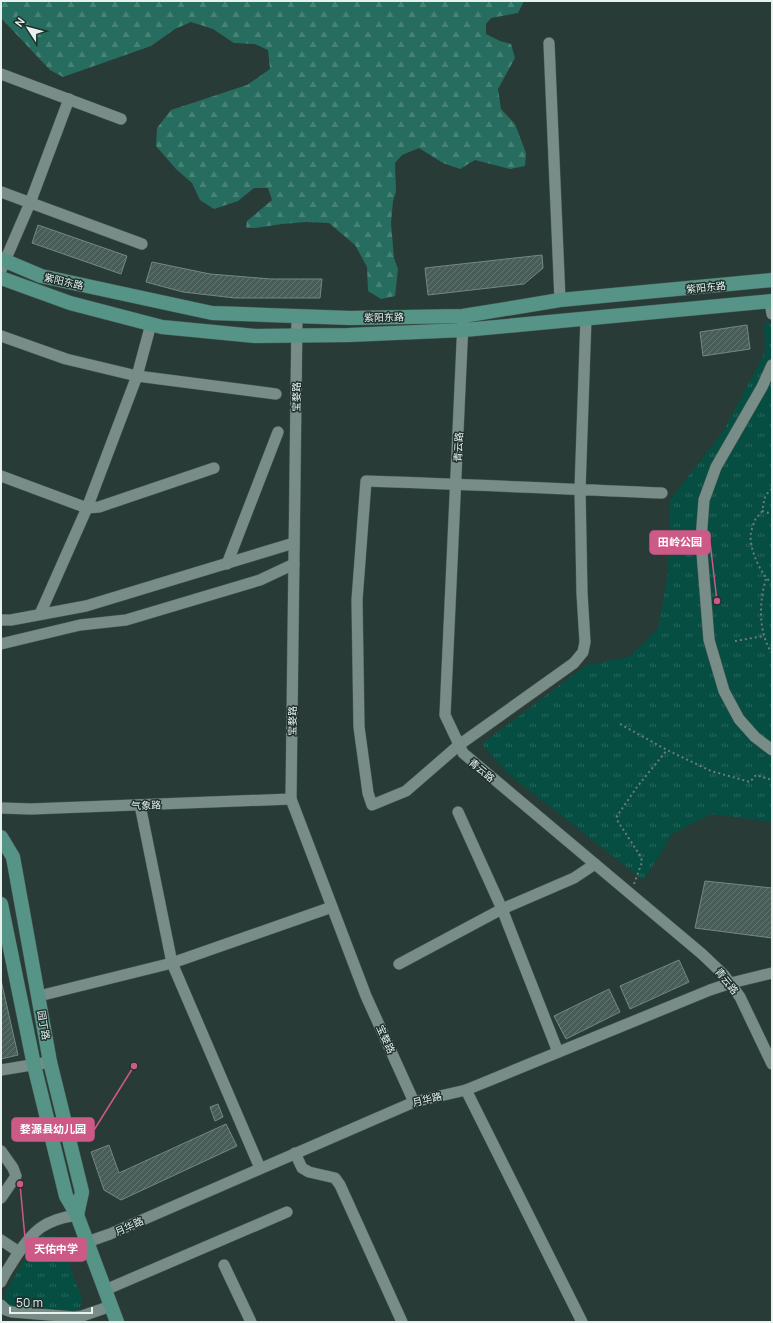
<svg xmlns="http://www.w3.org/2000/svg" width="773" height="1323" font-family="Manrope,'Noto Sans SC',sans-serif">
<defs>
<pattern id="forest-firs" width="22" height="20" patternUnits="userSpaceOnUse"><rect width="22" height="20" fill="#276d5f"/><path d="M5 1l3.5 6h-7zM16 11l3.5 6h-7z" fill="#468276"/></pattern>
<pattern id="park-tufts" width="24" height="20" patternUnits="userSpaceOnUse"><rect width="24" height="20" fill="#064d42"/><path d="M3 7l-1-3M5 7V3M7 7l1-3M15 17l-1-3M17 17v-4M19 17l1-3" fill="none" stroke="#2a675e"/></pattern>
<pattern id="building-hatch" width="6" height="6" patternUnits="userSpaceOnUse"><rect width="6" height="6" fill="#495d58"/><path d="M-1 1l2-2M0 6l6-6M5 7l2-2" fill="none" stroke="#637570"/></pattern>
</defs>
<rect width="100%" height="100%" fill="#293b37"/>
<path fill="url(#forest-firs)" d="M 1,1 L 524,1 L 518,13 L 491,18 L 486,24 L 486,34 L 500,41 L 511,44 L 515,58 L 498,89 L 501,109 L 515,124 L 526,153 L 525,166 L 510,169 L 475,160 L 460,169 L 443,163 L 419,148 L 402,155 L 395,163 L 396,192 L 393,201 L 391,223 L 394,258 L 398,269 L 395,296 L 381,299 L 368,291 L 367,267 L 355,245 L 329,223 L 306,222 L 282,224 L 255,228 L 246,228 L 247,221 L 272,200 L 268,188 L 254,188 L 238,201 L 214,209 L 200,200 L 192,183 L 176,169 L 156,146 L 157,128 L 171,110 L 247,85 L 270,69 L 268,50 L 255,44 L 234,43 L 213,29 L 191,22 L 175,29 L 151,46 L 63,77 L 50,70 L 2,19 Z"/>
<g fill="url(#park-tufts)">
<path d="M 764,323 L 772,323 L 772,822 L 711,814 L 672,834 L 662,852 L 643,880 L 507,773 L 482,744 L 586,665 L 628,657 L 658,629 L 668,573 L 670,500 L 724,430 L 765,352 Z"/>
<path d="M 45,1235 L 53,1235 L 60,1239 L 82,1299 L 81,1306 L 77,1310 L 66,1314 L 10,1308 C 5,1302 5,1298 6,1291 L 37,1238 Z"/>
</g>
<g fill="url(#building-hatch)" stroke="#748883">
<path d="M 38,225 L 127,256 L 121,274 L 32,243 Z"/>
<path d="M 542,255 L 543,268 L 524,284 L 428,295 L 425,268 Z"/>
<path d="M 152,262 L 210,274 L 271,279 L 322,279 L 320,298 L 235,298 L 183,292 L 146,282 Z"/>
<path d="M 747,325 L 750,349 L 703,356 L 700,332 Z"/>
<path d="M 705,881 L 772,888 L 772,938 L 695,928 Z"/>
<path d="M 679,960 L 689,982 L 630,1009 L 620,986 Z"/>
<path d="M 1,980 L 18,1055 L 1,1059 Z"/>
<path d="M 609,989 L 620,1012 L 566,1039 L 554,1016 Z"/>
<path d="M 218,1104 L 223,1117 L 215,1121 L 210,1107 Z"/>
<path d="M 226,1124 L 237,1146 L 121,1200 L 104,1190 L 91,1152 L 109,1145 L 119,1173 Z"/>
</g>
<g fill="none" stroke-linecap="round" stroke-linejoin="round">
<defs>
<g id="minor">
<path d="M 549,43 L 560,300"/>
<path d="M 1,74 L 121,119"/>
<path d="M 1,192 L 142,244"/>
<path d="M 1,270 L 30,203 L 69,99"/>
<path d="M 770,302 L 772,314"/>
<path d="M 297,316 L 291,799 L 366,996 L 414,1102"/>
<path d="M 586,318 L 580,489 L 582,593 L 585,642 L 583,652 L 574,663 L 459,745 L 406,791 L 372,805 L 368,793 L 359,727 L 357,600 L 366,481 C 464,484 563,489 662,493"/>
<path d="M 463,322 L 445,715 L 463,753 L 702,954 L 724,975 L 740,997 L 772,1064"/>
<path d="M 1,336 L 66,359 L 137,376 L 276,394"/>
<path d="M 772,365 L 762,387 L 716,467 L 704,500 L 701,540 L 709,640 L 724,691 L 739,719 L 755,737 L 772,750"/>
<path d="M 1,476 L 87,508 L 99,507 L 214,468"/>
<path d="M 227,564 L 278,432"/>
<path d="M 40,614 L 87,508 L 137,376 L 151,324"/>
<path d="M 1,620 L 11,620 L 86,606 L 294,543"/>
<path d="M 1,644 L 80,625 L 126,620 L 260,580 L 294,564"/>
<path d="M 140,805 L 172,963 L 260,1168"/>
<path d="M 1,808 L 31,809 L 291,799"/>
<path d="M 458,812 L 502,909 L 558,1052"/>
<path d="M 399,964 L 502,909 L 574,878 L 595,864"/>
<path d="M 39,996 L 172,963 L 332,907"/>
<path d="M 1,1070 L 50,1062"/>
<path d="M 466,1090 L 582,1322"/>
<path d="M 1,1151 L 13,1168 L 16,1176 L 1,1198"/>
<path d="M 295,1153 L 302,1168 L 309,1172 L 335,1178 L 340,1185 L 402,1322"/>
<path d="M 1,1240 L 19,1252"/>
<path d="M 87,1242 L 110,1234 L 414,1102 L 466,1090 L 710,990 L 731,983 L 772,973"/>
<path d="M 224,1265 L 251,1322"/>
<path d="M 1,1282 C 5,1273 10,1266 15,1258 C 33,1230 44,1220 77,1215"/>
<path d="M 105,1290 L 287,1212"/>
<path d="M 1,1305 L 6,1310 L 12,1312 L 74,1317 L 82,1316 L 111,1306"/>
</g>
<g id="major">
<path d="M 1,259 L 41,276 L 212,313 L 350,318 L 463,316 L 560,300 L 772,280"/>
<path d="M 1,278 L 70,303 L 162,327 L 255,336 L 349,335 L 464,330 L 772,301"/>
<path d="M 1,837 L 13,857 L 50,1062 L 82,1192 L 77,1215"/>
<path d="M 1,904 L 34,1065 L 66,1196 L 77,1215 L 117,1322"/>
</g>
</defs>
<use href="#minor" stroke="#485854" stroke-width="12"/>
<use href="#major" stroke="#485854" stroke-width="15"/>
<g stroke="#6d7c78" stroke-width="2" stroke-dasharray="2 3" stroke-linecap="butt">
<path d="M 772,489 C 762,497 765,501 762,511 C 761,514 758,516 756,518 C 754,522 752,528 751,533 C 748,546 761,576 772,583"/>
<path d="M 762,511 L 772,514"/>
<path d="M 766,579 C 759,601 758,633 772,653"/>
<path d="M 735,641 L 764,636"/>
<path d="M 620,724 L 667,750 L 711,771 L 750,782 L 756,775 L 772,780"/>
<path d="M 634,884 L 642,862 L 641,857 L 617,820 L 617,816 L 637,787 L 667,750"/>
</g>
<use href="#minor" stroke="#788d87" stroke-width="11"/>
<use href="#major" stroke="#559486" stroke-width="14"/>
</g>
<g text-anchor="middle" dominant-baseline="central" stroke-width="3" stroke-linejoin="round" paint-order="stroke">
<g font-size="10" fill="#e7f2ef" stroke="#1f312d">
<text transform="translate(64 281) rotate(13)">紫阳东路</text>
<text transform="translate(706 287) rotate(-6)">紫阳东路</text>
<text transform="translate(384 317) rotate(-1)">紫阳东路</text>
<text transform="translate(296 397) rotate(-89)">宝婺路</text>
<text transform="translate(458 447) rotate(-87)">青云路</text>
<text transform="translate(292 721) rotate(-89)">宝婺路</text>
<text transform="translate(482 770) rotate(40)">青云路</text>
<text transform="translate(146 805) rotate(-2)">气象路</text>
<text transform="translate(727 981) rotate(51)">青云路</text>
<text transform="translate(44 1025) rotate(80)">园丁路</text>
<text transform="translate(386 1039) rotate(66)">宝婺路</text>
<text transform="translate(427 1099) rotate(-14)">月华路</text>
<text transform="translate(129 1226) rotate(-24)">月华路</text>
</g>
</g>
<path fill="none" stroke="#cd5987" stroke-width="1.5" d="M717 601L710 542M134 1066L94 1130M20 1184L26 1249"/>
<g fill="#cd5987" stroke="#1f312d" stroke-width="1.5">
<circle cx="717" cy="601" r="4"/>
<circle cx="134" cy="1066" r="4"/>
<circle cx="20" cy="1184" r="4"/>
</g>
<g fill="#cd5987" stroke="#cd5987" stroke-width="1.5">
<rect x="650" y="531" width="60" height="23" rx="4"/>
<rect x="12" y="1118" width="82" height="23" rx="4"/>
<rect x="26" y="1238" width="60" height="23" rx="4"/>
</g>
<g font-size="11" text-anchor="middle" font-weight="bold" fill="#fff">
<text x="680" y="546">田岭公园</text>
<text x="53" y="1133">婺源县幼儿园</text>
<text x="56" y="1253">天佑中学</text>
</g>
<rect width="773" height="1323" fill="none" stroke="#e7f2ef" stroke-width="4"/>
<g transform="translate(28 28) rotate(306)" stroke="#1f312d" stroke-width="3" paint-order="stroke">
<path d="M0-3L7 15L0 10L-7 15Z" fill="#e7f2ef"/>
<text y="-6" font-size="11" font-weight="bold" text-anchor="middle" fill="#e7f2ef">N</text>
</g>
<path d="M10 1307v6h82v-6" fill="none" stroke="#e7f2ef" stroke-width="2"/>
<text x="16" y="1307" font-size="12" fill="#e7f2ef" stroke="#1f312d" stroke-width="3" paint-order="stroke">50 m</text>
</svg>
